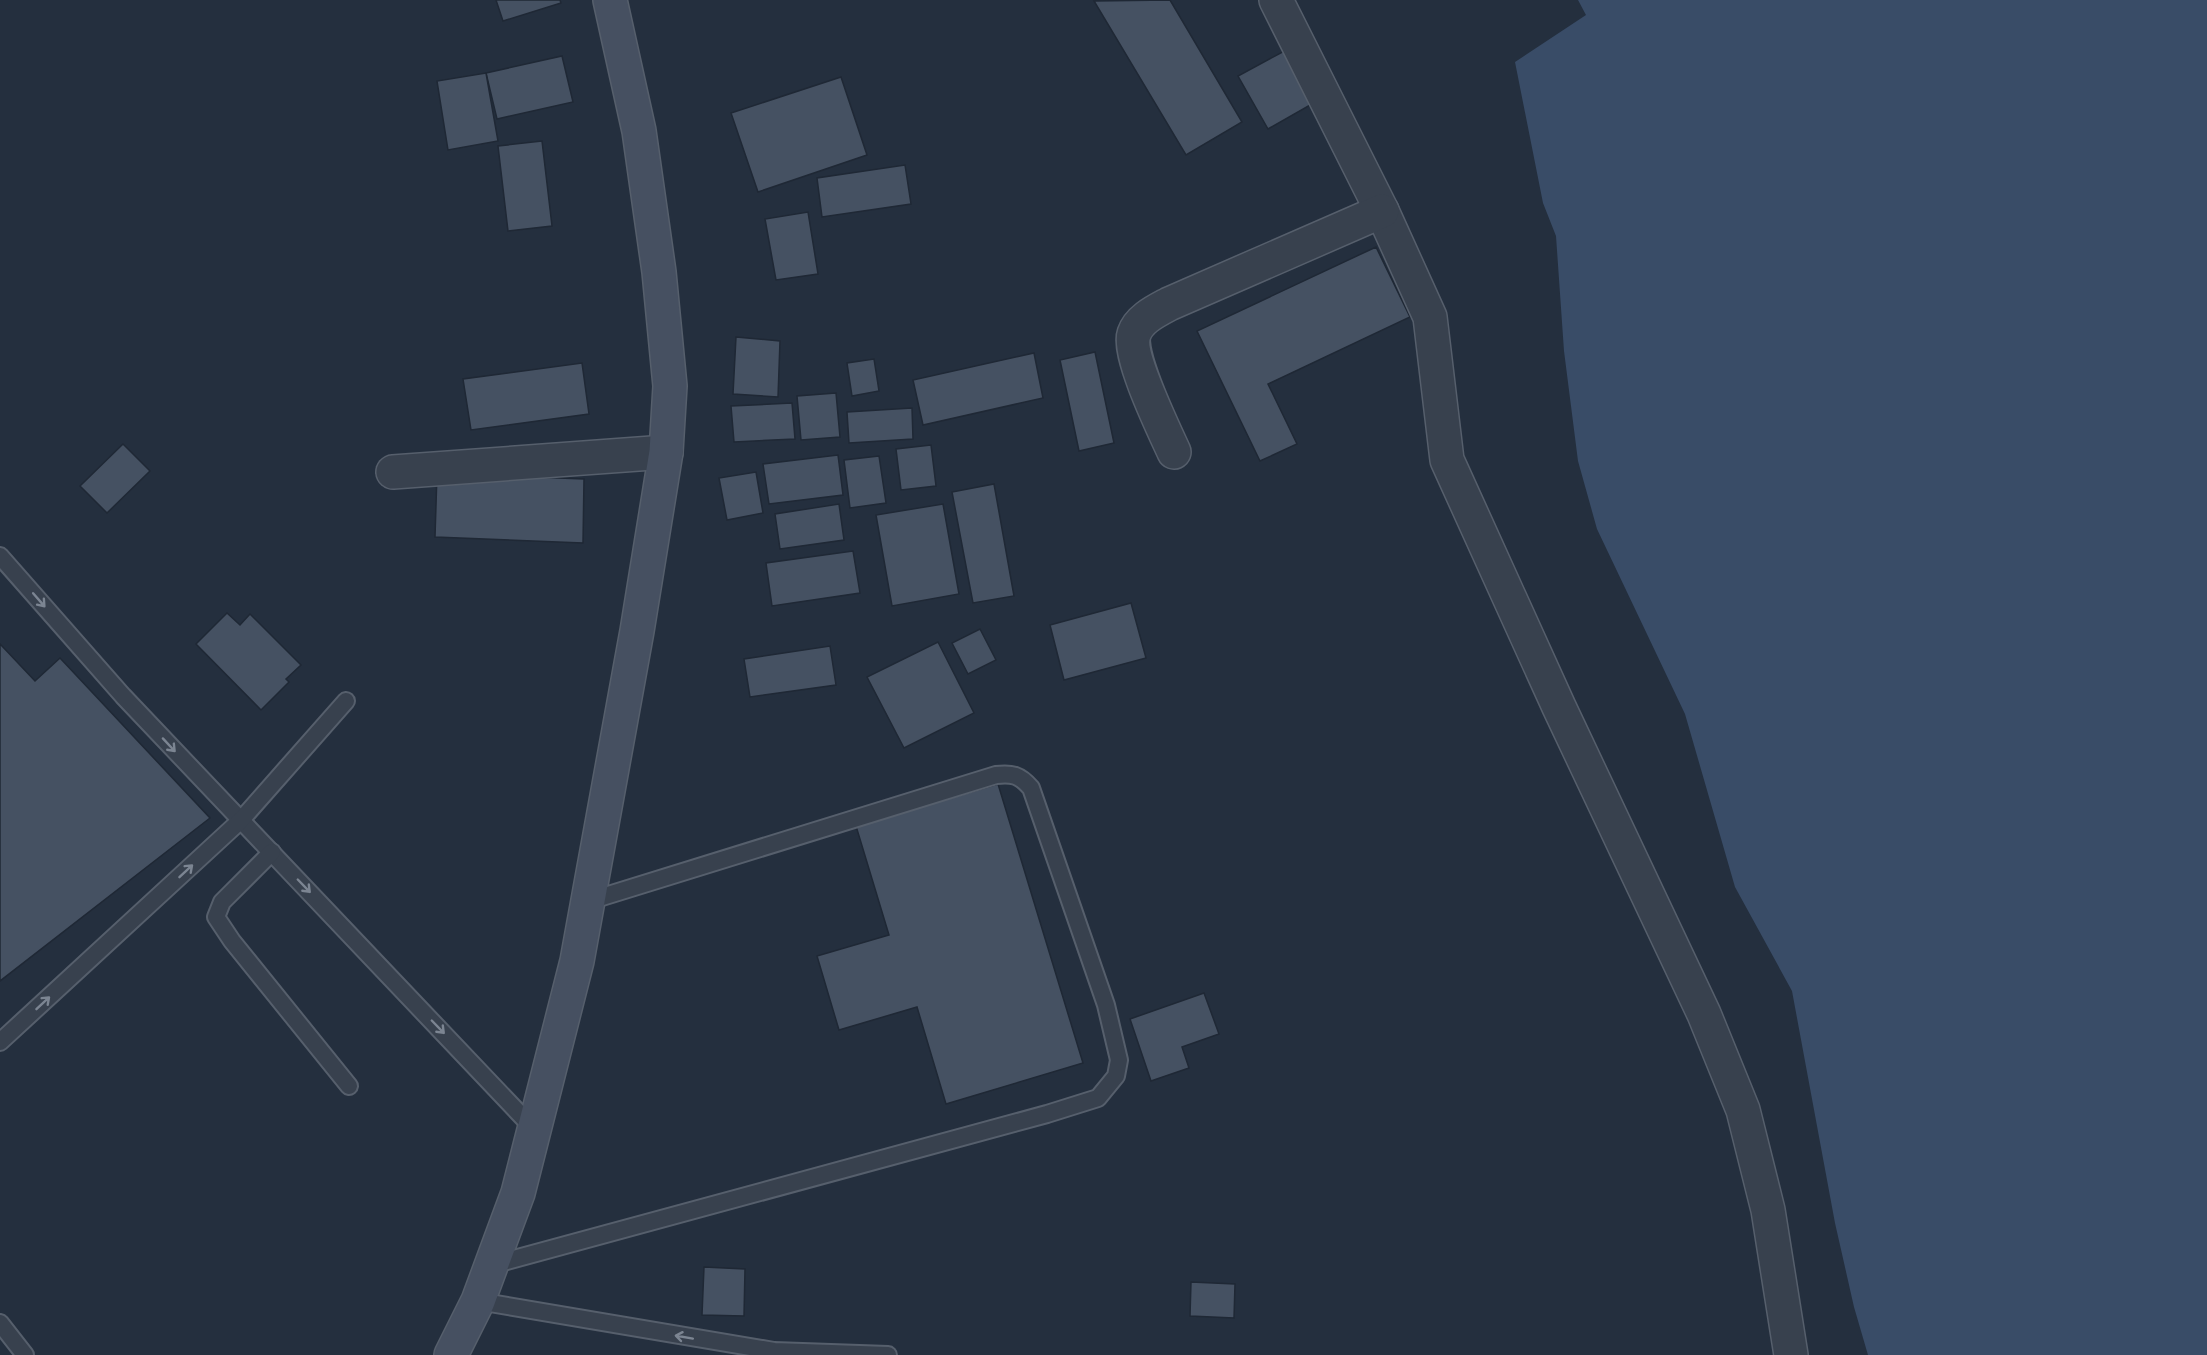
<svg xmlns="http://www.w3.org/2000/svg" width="2207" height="1355" font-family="Signika,sans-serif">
<rect width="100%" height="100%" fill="#242f3e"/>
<path fill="#394c67" d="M 1578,0 L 2207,0 L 2207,1355 L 1868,1355 L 1854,1307 L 1835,1223 L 1792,991 L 1735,887 L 1685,714 L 1597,529 L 1578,461 L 1564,351 L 1556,236 L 1543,203 L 1515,62 L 1586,15 Z"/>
<g fill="#455162" stroke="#1f2835" stroke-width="1.5">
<path d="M 496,0 L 560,0 L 561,3 L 503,21 Z"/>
<path d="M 1170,0 L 1242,122 L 1186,155 L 1094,1 Z"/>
<path d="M 1290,48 L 1319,100 L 1268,129 L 1238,76 Z"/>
<path d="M 562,56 L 573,102 L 497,119 L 486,73 Z"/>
<path d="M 486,73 L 498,141 L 448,150 L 437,81 Z"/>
<path d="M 841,77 L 867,155 L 758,192 L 731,113 Z"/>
<path d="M 542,141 L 552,226 L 508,231 L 498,146 Z"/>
<path d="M 905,165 L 911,204 L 822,217 L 817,178 Z"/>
<path d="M 808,212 L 818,274 L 776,280 L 765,219 Z"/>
<path d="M 1376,247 L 1410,317 L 1268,384 L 1297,444 L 1260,461 L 1197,331 Z"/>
<path d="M 736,337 L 780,341 L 778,397 L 733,394 Z"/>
<path d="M 1095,352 L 1114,443 L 1079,451 L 1060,360 Z"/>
<path d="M 1034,353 L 1043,398 L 923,425 L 913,380 Z"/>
<path d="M 874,359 L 879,391 L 852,396 L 847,363 Z"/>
<path d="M 582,363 L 589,414 L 471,430 L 463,379 Z"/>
<path d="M 836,393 L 840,437 L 801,440 L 797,396 Z"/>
<path d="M 792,403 L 795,439 L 734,442 L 731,406 Z"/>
<path d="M 912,408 L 913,439 L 849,443 L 847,412 Z"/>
<path d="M 123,444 L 150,471 L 107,513 L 80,486 Z"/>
<path d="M 931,445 L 936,486 L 901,490 L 896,449 Z"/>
<path d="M 838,455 L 843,495 L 769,504 L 763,464 Z"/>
<path d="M 879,456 L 886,503 L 850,508 L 844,460 Z"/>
<path d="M 756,472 L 763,513 L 727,520 L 719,478 Z"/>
<path d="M 437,473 L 584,479 L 583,543 L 435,537 Z"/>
<path d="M 994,484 L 1014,596 L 973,603 L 952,492 Z"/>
<path d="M 839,504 L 844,540 L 780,549 L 775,514 Z"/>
<path d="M 943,504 L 959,594 L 892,606 L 876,515 Z"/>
<path d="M 853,551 L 860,593 L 772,606 L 766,563 Z"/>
<path d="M 1131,603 L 1146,658 L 1064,680 L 1050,625 Z"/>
<path d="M 227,613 L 240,625 L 250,614 L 301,665 L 286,679 L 289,682 L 261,710 L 196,644 Z"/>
<path d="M 980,629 L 996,660 L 968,674 L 952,643 Z"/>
<path d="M 938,642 L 974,713 L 904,748 L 867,677 Z"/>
<path d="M 0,644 L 35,681 L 60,658 L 210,818 L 0,981 Z"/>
<path d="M 830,646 L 836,685 L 750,697 L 744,659 Z"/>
<path d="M 998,784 L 1083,1063 L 946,1104 L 917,1007 L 839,1030 L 817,956 L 889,935 L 856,826 Z"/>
<path d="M 1204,993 L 1219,1034 L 1182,1047 L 1189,1068 L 1151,1081 L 1130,1019 Z"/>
<path d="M 704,1267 L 745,1269 L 744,1316 L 702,1315 Z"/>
<path d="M 1191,1282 L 1235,1284 L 1234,1318 L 1190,1316 Z"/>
</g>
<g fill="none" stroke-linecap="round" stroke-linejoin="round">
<defs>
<g id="lane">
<path d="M 0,556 L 123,696 L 534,1129"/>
<path d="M 272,852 L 222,902 L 216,917 L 232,941 L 349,1086"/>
<path d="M 0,1042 L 241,820 L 346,701"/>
<path d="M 492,1265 L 1047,1114 L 1098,1098 L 1116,1076 L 1119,1060 L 1106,1005 L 1031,788 C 1020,775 1012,773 996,775 L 589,901"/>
<path d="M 478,1301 L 774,1351 L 888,1355"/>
<path d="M 0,1323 L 25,1355"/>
</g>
<g id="street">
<path d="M 1276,0 L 1382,211 L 1430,317 L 1447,460 L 1559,707 L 1704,1014 L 1743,1110 L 1768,1210 L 1791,1355"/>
<path d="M 1174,452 C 1164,430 1127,354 1134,334 C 1139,319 1156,311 1169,304 L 1382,211"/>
<path d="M 393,472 L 666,452"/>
</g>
<path id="secondary" d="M 451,1355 L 478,1301 L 518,1193 L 577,961 L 637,631 L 666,452 L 670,386 L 659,272 L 639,131 L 610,0"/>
</defs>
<use href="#lane" stroke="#565f6c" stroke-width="20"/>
<use href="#street" stroke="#565f6c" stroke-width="36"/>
<use href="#secondary" stroke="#565f6c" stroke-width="36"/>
<use href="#lane" stroke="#38414e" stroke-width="16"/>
<use href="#street" stroke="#38414e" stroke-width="33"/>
<use href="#secondary" stroke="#465061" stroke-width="33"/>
</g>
<defs><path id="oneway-shaft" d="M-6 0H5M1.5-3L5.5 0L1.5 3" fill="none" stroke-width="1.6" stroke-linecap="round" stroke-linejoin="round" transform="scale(1.5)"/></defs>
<g stroke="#7c8592">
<use href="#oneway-shaft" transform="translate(39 600) rotate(49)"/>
<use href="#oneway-shaft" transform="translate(169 745) rotate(47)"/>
<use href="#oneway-shaft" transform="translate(186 871) rotate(-43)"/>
<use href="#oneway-shaft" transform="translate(304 886) rotate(46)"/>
<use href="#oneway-shaft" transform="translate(43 1003) rotate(-43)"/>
<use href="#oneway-shaft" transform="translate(438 1027) rotate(46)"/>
<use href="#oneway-shaft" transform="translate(684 1337) rotate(-170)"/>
</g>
</svg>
